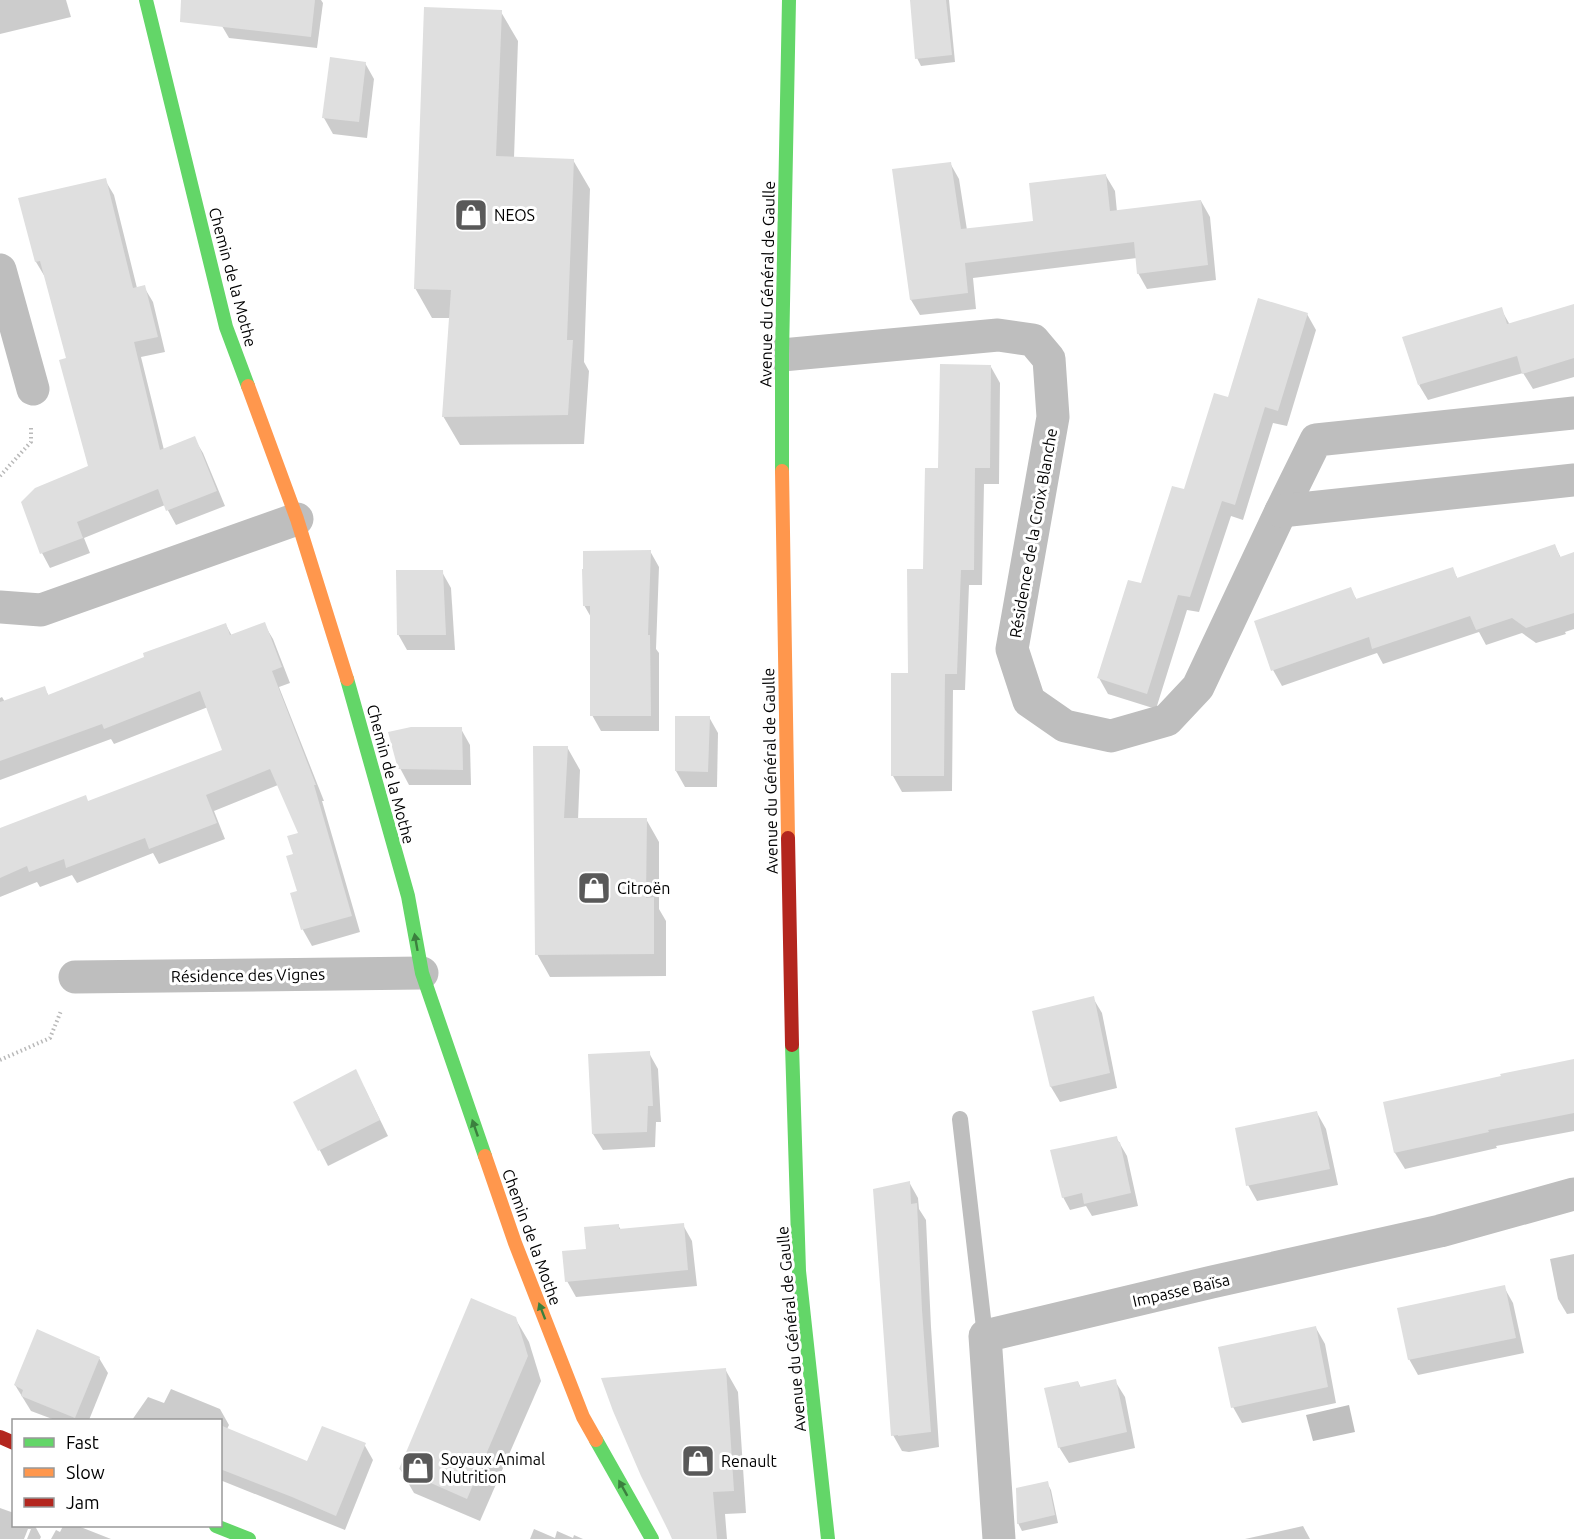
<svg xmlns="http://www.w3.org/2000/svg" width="1574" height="1539" font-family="Ubuntu,sans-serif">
<rect width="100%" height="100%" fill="#fff"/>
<path fill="#bfbfbf" d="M 1349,1405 L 1355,1432 L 1313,1441 L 1306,1415 Z"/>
<g fill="#0003">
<path d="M 0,0 L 66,0 L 71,17 L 0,34 Z"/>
<path d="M 225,0 L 321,0 L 323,3 L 317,48 L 229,38 L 222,26 Z"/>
<path d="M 911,0 L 949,0 L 955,62 L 921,66 L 917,58 Z"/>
<path d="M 501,12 L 518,41 L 514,158 L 573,160 L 590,189 L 584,362 L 589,371 L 584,444 L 460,445 L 443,416 L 451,318 L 432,318 L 415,288 Z"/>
<path d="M 365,63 L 374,79 L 367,138 L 333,134 L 324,118 Z"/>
<path d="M 950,163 L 959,179 L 967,230 L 1035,222 L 1106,176 L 1115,191 L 1117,212 L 1201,201 L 1210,217 L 1216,280 L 1147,289 L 1138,273 L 1137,258 L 973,278 L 976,309 L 920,315 L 911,300 Z"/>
<path d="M 105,180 L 114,195 L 137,288 L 144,287 L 153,302 L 165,352 L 141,357 L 164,450 L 194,438 L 203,453 L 225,506 L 176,525 L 165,505 L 84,538 L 90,553 L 50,568 L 42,553 L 23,502 L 90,467 L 68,359 L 45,277 L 36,262 L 20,199 Z"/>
<path d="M 1574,306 L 1574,377 L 1533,389 L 1523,373 L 1428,400 L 1419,385 L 1501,309 L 1510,325 Z"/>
<path d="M 1307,314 L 1316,330 L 1287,426 L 1273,423 L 1243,520 L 1231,516 L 1199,612 L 1187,610 L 1156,709 L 1108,694 L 1099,678 L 1229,399 Z"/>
<path d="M 991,367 L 1000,383 L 999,484 L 984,484 L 982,585 L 969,585 L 965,690 L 953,690 L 952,791 L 902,792 L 893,776 L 940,470 Z"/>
<path d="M 1555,546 L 1561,558 L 1574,553 L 1574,629 L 1565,632 L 1566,634 L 1536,643 L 1522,633 L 1486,645 L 1479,632 L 1383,664 L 1377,653 L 1282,686 L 1273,670 L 1350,589 L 1357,600 L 1452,569 L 1458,579 Z"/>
<path d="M 650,551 L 659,567 L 656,649 L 659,653 L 659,731 L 601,731 L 592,715 L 592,619 L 584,605 Z"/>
<path d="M 442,572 L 451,588 L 455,650 L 407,650 L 398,634 Z"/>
<path d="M 264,624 L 273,639 L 290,683 L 279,687 L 324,801 L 322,801 L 360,932 L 312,946 L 303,930 L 292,894 L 298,892 L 294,855 L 300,834 L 278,785 L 214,811 L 225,839 L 159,864 L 153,853 L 77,883 L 72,875 L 40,887 L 37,882 L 0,897 L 0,829 L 89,803 L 224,751 L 208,707 L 114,744 L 111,739 L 0,780 L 0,698 L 2,697 L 5,702 L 44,688 L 49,696 L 226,625 L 232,636 Z"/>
<path d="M 676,717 L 709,717 L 718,733 L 717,787 L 685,787 L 676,771 Z"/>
<path d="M 461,729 L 470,745 L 471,785 L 409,785 L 400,768 Z"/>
<path d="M 567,747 L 580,770 L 578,820 L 646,819 L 659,842 L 659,909 L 666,921 L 666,976 L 550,977 L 537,954 Z"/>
<path d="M 1093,998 L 1102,1013 L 1117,1088 L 1060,1102 L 1051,1087 L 1034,1012 Z"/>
<path d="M 649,1053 L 658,1069 L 661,1122 L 656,1122 L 655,1147 L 603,1150 L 593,1134 Z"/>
<path d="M 1574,1061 L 1574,1131 L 1496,1146 L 1497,1148 L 1405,1169 L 1395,1153 L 1385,1104 Z"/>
<path d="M 364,1087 L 388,1136 L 328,1166 L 295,1102 Z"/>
<path d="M 1317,1113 L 1326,1129 L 1338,1185 L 1257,1201 L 1248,1185 Z"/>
<path d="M 1116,1137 L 1127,1156 L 1138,1206 L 1092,1216 L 1086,1206 L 1070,1210 L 1063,1197 Z"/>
<path d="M 909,1182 L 918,1198 L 919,1209 L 926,1220 L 931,1327 L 939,1447 L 909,1452 L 902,1451 L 893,1435 Z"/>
<path d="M 618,1225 L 621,1230 L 683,1225 L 692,1241 L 697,1286 L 576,1297 L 567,1281 Z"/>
<path d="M 1574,1254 L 1574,1313 L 1567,1314 L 1558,1299 L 1550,1259 Z"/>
<path d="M 1504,1287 L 1513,1303 L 1524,1353 L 1418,1375 L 1409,1359 Z"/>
<path d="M 515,1318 L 529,1342 L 541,1381 L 480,1521 L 414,1493 L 400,1469 Z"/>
<path d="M 1316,1328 L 1325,1344 L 1336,1403 L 1242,1423 L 1233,1407 Z"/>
<path d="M 99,1358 L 108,1373 L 89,1420 L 55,1420 L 31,1411 L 15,1385 Z"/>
<path d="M 725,1369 L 738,1392 L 746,1513 L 725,1514 L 727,1539 L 674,1539 Z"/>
<path d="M 1115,1381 L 1125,1397 L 1135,1448 L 1069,1463 L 1059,1447 L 1078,1382 L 1081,1388 Z"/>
<path d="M 171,1389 L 220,1409 L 229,1425 L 227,1429 L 308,1463 L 364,1444 L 373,1460 L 345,1530 L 220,1480 L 220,1420 L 132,1420 L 148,1397 L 164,1403 Z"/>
<path d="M 1047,1483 L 1051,1490 L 1058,1523 L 1022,1531 L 1018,1523 Z"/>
<path d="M 0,1508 L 14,1513 L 14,1526 L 35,1526 L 41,1537 L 40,1539 L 27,1539 L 31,1529 L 28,1529 L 24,1539 L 0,1539 Z"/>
<path d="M 63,1526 L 78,1526 L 111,1539 L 51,1539 L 56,1530 L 60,1532 Z"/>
<path d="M 1303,1526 L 1310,1539 L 1245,1539 Z"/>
<path d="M 534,1529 L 555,1538 L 557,1531 L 573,1538 L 574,1535 L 583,1539 L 530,1539 Z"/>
</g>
<g fill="#dfdfdf">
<path d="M 181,0 L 315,0 L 311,37 L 180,22 Z"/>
<path d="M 910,0 L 946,0 L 952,55 L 915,59 Z"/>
<path d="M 424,7 L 502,10 L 496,156 L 574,159 L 567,340 L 573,340 L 568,415 L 442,417 L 451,290 L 414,289 Z"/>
<path d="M 330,57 L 366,62 L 359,122 L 322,118 Z"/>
<path d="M 951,162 L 961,229 L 1033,221 L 1029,183 L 1106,174 L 1110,211 L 1201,200 L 1208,265 L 1137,274 L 1134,242 L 965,263 L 968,293 L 910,300 L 892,169 Z"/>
<path d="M 106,178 L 133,288 L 145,285 L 158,337 L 134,342 L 160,450 L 195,436 L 217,491 L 166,511 L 158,489 L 77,522 L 83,538 L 40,554 L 21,502 L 35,488 L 88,466 L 59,360 L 66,358 L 40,261 L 35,262 L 18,198 Z"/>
<path d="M 1258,298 L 1308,313 L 1278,411 L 1265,407 L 1235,505 L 1222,501 L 1190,597 L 1178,595 L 1147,694 L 1097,678 L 1128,580 L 1141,583 L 1172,486 L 1184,489 L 1214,393 L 1228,397 Z"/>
<path d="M 1574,304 L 1574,358 L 1522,374 L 1517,356 L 1418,385 L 1402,337 L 1502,307 L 1507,324 Z"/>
<path d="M 940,364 L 991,365 L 990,468 L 975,468 L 974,570 L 961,570 L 957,674 L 945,674 L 944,776 L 891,776 L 891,673 L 908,673 L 907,569 L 923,569 L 925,468 L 938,468 Z"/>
<path d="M 1555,544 L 1560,557 L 1574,552 L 1574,613 L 1526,628 L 1512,618 L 1476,630 L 1470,616 L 1372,649 L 1369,637 L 1271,671 L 1254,621 L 1351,587 L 1356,599 L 1453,567 L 1457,578 Z"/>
<path d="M 651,550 L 648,635 L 650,635 L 651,716 L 590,716 L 590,606 L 583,606 L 582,569 L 583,569 L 583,551 Z"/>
<path d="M 396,570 L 443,570 L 446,635 L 397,635 Z"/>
<path d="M 265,622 L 282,667 L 272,671 L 316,785 L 314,785 L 352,916 L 301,930 L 290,893 L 297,891 L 286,856 L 293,854 L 287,836 L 298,833 L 270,769 L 206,795 L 217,823 L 149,849 L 145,838 L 66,868 L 64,859 L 29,872 L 27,866 L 0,878 L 0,828 L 86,795 L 88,801 L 222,750 L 200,691 L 104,729 L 102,724 L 0,761 L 0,702 L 45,686 L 48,695 L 144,657 L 143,653 L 226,623 L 230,635 Z"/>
<path d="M 675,716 L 710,716 L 708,772 L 675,771 Z"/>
<path d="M 411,727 L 462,727 L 463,770 L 398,769 L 388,732 Z"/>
<path d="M 533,746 L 568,746 L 564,818 L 647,818 L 646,898 L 654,897 L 654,954 L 535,955 Z"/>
<path d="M 1094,996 L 1110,1073 L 1050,1087 L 1032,1011 Z"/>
<path d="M 650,1051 L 653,1106 L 648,1106 L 647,1132 L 592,1134 L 588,1054 Z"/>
<path d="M 1574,1059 L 1574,1113 L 1488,1130 L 1489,1132 L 1394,1153 L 1383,1102 L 1501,1076 L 1500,1074 Z"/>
<path d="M 356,1069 L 380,1120 L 318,1151 L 293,1102 Z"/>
<path d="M 1317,1111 L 1330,1169 L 1246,1186 L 1235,1128 Z"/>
<path d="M 1117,1136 L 1118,1142 L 1120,1142 L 1131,1193 L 1084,1204 L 1082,1193 L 1062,1198 L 1050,1150 Z"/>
<path d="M 910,1181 L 911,1204 L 917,1203 L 922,1310 L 931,1432 L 898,1436 L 898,1435 L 891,1436 L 873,1189 Z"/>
<path d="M 684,1223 L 688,1270 L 565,1282 L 562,1251 L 586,1249 L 584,1227 L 619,1224 L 619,1229 Z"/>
<path d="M 1505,1285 L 1516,1338 L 1408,1360 L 1397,1308 Z"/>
<path d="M 471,1298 L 516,1317 L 528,1356 L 467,1499 L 399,1469 Z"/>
<path d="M 1316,1326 L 1328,1387 L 1231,1408 L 1218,1347 Z"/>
<path d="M 37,1329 L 100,1357 L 75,1418 L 21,1396 L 23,1390 L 14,1385 Z"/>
<path d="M 726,1368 L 734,1491 L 713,1492 L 717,1539 L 672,1539 L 668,1530 L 641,1476 L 613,1411 L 601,1378 Z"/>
<path d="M 1116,1379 L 1127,1432 L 1058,1448 L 1044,1388 L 1078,1381 L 1080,1387 Z"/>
<path d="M 220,1425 L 307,1461 L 322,1426 L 366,1443 L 336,1516 L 292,1497 L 220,1469 Z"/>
<path d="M 1048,1481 L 1055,1515 L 1017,1524 L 1016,1488 Z"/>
</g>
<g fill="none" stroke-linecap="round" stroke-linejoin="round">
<g stroke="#b9b9b9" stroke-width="4" stroke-dasharray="1.5 3" stroke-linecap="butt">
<path d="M 0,476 L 31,442 L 31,425"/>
<path d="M 0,1060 L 50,1038 L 61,1011"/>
</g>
<path stroke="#bebebe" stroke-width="16" d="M 960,1119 L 985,1336"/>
<g stroke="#bebebe" stroke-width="33">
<path d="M 0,270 L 33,389"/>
<path d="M 782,355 L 998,335 L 1033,340 L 1049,359 L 1053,417 L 1012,649 L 1029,701 L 1065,726 L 1111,736 L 1167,720 L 1198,687 L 1281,511 L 1316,440 L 1574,413"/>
<path d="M 1281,511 L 1574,480"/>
<path d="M 0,607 L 41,610 L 297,519"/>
<path d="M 75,977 L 422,973"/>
<path d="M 999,1539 L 985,1336 L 1212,1282 L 1440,1231 L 1574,1194"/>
</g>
<g stroke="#63d668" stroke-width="14">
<path d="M 146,0 L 226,327 L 248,386"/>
<path d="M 782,471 L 782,355 L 789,0"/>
<path d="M 347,679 L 408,896 L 422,973 L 485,1156"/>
<path d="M 792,1045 L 799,1271 L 828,1539"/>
<path d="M 596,1440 L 652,1539"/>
<path d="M 216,1526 L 249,1539"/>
</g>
<g stroke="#ff974d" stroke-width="14">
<path d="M 248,386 L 297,519 L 347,679"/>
<path d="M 782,471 L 788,838"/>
<path d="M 485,1156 L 515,1243 L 583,1417 L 596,1440"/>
</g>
<g stroke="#b3261e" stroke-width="14">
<path d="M 788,838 L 792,1045"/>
<path d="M 0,1437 L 14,1443"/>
</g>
</g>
<defs><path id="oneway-solid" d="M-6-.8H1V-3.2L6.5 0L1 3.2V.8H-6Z" transform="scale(1.5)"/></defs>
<g fill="#3b803e">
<use href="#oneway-solid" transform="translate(416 942) rotate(-100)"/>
<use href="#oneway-solid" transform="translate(475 1128) rotate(-109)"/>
<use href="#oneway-solid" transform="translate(542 1311) rotate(-111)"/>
<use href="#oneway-solid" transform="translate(623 1488) rotate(-119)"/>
</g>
<defs>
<symbol id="shop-square" viewBox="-11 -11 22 22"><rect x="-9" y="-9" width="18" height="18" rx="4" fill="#595959" stroke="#fff"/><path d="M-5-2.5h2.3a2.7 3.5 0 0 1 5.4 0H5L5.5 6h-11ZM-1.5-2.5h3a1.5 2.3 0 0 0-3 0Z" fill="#fff"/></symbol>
</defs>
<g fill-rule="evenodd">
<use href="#shop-square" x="452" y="196" width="38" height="38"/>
<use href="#shop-square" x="575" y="869" width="38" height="38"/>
<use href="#shop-square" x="679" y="1442" width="38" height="38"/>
<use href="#shop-square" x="399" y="1449" width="38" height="38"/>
</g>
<g text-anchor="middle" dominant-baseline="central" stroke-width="6" stroke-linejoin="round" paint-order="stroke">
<g font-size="16" fill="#000" stroke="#fff" text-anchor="start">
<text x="494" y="215">NEOS</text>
<text x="617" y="888">Citroën</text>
<text x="441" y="1459">Soyaux Animal<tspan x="441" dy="18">Nutrition</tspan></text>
<text x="721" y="1461">Renault</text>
</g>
<g font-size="16" fill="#000" stroke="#fff">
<text transform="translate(233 277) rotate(75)">Chemin de la Mothe</text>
<text transform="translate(767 284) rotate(-89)">Avenue du Général de Gaulle</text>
<text transform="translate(1033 533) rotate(-80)">Résidence de la Croix Blanche</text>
<text transform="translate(770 771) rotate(-91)">Avenue du Général de Gaulle</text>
<text transform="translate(391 774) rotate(75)">Chemin de la Mothe</text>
<text transform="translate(248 975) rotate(-1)">Résidence des Vignes</text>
<text transform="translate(532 1237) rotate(70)">Chemin de la Mothe</text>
<text transform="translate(1181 1290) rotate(-13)">Impasse Baïsa</text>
<text transform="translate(791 1329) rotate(-95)">Avenue du Général de Gaulle</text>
</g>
</g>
<rect x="12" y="1419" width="210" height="108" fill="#ffffff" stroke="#999999" stroke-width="1.5"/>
<rect x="24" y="1438" width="30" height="9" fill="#63d668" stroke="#999999" stroke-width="1.5"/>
<text x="66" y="1449" font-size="18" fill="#000000">Fast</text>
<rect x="24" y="1468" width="30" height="9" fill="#ff974d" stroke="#999999" stroke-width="1.5"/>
<text x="66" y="1479" font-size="18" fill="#000000">Slow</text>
<rect x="24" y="1498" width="30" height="9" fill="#b3261e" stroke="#999999" stroke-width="1.5"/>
<text x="66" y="1509" font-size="18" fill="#000000">Jam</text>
</svg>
